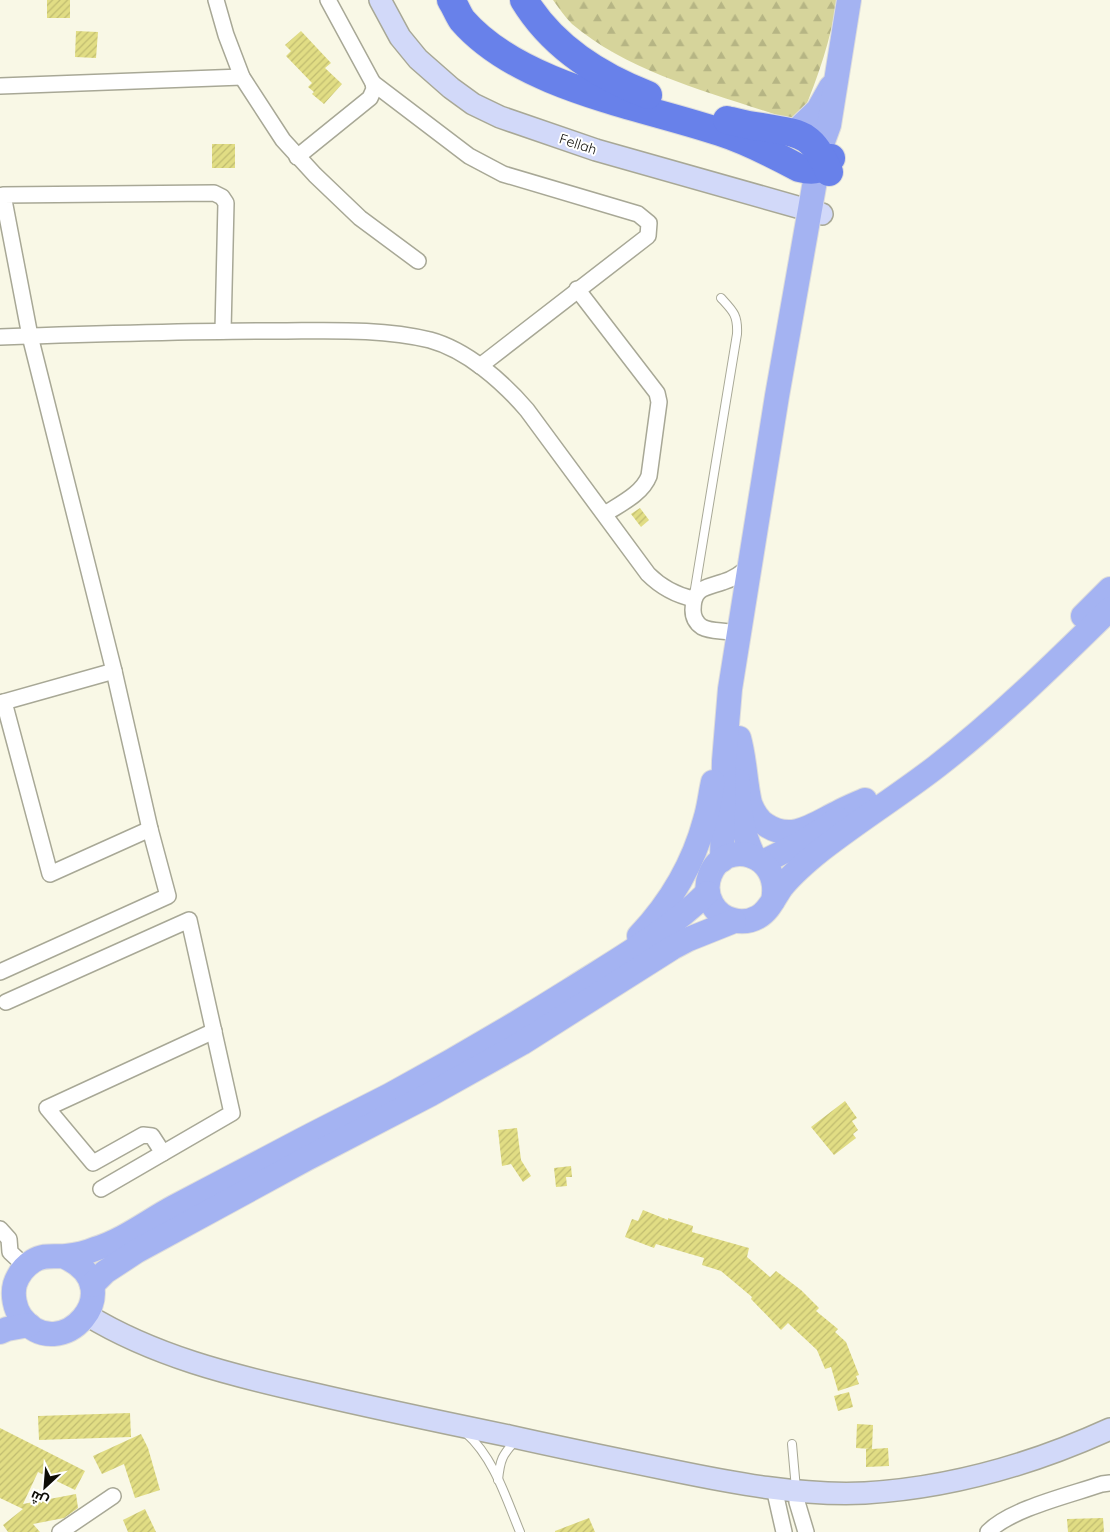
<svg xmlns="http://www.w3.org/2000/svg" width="1110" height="1532" font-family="Quicksand,Cairo,sans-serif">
<defs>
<pattern id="forest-firs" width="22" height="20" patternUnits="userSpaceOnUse" patternTransform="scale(1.25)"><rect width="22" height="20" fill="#d6d49b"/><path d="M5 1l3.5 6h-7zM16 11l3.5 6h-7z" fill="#b6b584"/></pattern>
<pattern id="building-hatch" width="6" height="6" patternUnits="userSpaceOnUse" patternTransform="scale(1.25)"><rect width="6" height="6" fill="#e1dd84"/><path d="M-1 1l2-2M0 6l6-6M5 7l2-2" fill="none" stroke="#c0bc70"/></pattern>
</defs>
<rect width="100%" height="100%" fill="#f9f8e6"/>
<path fill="url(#forest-firs)" d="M 553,0 L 837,0 C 831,39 818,77 803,113 L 789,119 C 716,94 631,74 572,24 C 565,17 559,8 553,0 Z"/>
<g fill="url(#building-hatch)">
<rect x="47" y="0" width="23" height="18"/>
<path d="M 76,31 L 98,32 L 96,58 L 75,57 Z"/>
<path d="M 301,31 L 331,63 L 325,68 L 342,84 L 324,104 L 312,94 L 314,92 L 308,87 L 312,83 L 286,56 L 291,51 L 285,45 Z"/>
<rect x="212" y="144" width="23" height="24"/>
<path d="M 640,508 L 649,520 L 641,527 L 631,514 Z"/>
<path d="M 845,1101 L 857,1118 L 852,1121 L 858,1130 L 853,1134 L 856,1138 L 834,1155 L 811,1127 Z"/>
<path d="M 517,1128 L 521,1160 L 531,1176 L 523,1182 L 511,1164 L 502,1166 L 498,1130 Z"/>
<path d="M 571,1166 L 572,1177 L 566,1177 L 567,1186 L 556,1187 L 554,1168 Z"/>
<path d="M 643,1210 L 668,1220 L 668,1218 L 693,1226 L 692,1232 L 749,1248 L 747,1257 L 770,1277 L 776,1271 L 801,1290 L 819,1308 L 816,1311 L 838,1329 L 835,1332 L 846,1342 L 859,1375 L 856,1376 L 859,1384 L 838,1391 L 831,1367 L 825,1369 L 817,1350 L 788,1323 L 781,1330 L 751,1299 L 752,1297 L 721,1271 L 702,1265 L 704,1258 L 656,1244 L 654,1248 L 625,1237 L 632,1219 L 638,1221 Z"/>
<path d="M 849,1392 L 853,1407 L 838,1411 L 834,1396 Z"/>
<path d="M 130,1413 L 131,1437 L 39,1440 L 38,1416 Z"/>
<path d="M 857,1424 L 873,1425 L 872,1449 L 888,1448 L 889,1466 L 866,1467 L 866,1449 L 871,1449 L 856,1448 Z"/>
<path d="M 0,1428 L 85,1471 L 75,1490 L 38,1472 L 23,1504 L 76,1494 L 78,1508 L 64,1518 L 33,1524 L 40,1532 L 8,1532 L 3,1525 L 23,1509 L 0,1498 Z"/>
<path d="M 141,1434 L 148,1448 L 160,1490 L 135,1498 L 124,1464 L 102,1474 L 93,1456 Z"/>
<path d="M 145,1509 L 156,1532 L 128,1532 L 123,1520 Z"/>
<path d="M 589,1518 L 595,1532 L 555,1532 L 555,1531 Z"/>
<path d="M 1103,1518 L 1104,1532 L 1068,1532 L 1067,1519 Z"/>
</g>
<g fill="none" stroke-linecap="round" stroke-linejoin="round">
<defs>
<g id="lane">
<path d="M 694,595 L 737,334 C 738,315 733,311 721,298"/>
<path d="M 466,1433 C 494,1458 506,1498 520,1532"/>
<path d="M 792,1444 L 796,1489"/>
<path d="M 498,1480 C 500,1460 502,1455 516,1440"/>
</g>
<g id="street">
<path d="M 216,0 L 226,35 L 242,77 L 283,140 L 315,175 L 360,218 L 418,261"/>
<path d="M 373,83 L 469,156 L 503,174 L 638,214 L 649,223 L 648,236 L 480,366"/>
<path d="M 0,86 L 242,77"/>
<path d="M 297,157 L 370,98 L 374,89 L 373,83 L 328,0"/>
<path d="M 577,289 L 657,393 L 659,402 L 649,476 C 642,494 620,504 605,514"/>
<path d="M 0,337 C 92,334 184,331 276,331 C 327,331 380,328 430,340 C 467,350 503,382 527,410 L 648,574 C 661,587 675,595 694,599"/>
<path d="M 739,635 C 728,629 713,633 702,627 C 696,623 693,617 693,610 C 693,587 706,588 723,582 C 733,579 742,573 749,566"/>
<path d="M 4,702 L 50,874 L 150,829"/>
<path d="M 0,703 L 114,671"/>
<path d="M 0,972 L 168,896 L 150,829 L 114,671 L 30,336 L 3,195 L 214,193 L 222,197 L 226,203 L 223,331"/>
<path d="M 6,1002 L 189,920 L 232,1113 L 101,1189"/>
<path d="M 163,1153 L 152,1136 L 143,1135 L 93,1163 L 47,1108 L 214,1031"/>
<path d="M 0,1229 L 9,1239 L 10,1252 L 26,1267"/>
<path d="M 774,1488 L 784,1532"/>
<path d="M 796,1490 L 797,1502 L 806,1532"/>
<path d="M 60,1532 L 113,1496"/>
<path d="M 988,1532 C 1010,1509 1070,1495 1102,1484 L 1110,1483"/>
</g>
<g id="secondary">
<path d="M 380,0 L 400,37 L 418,59 L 451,88 L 473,104 L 500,117 L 596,150 L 822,214"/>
<path d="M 87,1315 C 154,1356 231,1375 306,1392 C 374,1408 441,1422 509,1436 C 562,1448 616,1459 670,1470 C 733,1483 800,1496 865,1493 C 949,1488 1033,1464 1110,1429"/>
</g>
<g id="primary">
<path d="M 795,132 L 818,110 L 831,87"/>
<path d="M 1083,616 L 1110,589"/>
<path d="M 739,738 C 745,759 745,782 750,803 C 753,811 758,820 766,825 C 791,842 813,825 837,813 C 846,808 856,804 865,800"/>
<path d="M 738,781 C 738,807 742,833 754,857"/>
<path d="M 722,860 L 724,761 L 730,689 L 777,396 L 821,147 L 829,125 L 849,0"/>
<path d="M 763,862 L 803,842 L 838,819"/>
<path d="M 773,901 C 783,852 724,838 710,875 C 706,885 707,895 712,904 C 721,920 742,926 758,917 C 769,911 774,898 781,888 C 791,875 804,864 816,854 C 855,823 897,797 936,767 C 998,719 1054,664 1110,609"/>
<path d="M 639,936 C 670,903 693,865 705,820 C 709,808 710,795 713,782"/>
<path d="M 65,1257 C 133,1288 60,1369 21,1317 C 15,1309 12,1295 15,1284 C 18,1275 25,1266 33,1261 C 44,1254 54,1257 66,1256 C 76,1255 86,1253 95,1249 C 124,1240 148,1221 174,1207 C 209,1189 244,1170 279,1152 C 316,1132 353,1114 390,1095 C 451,1062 511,1027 570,990 C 617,960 667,932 707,893"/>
<path d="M 92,1285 L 105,1272 L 137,1251 L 306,1159 L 431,1094 L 522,1043 L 672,948 L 689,939 L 734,921"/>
<path d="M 0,1332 L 7,1329 L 29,1325"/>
</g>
<g id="highway">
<path d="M 451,0 C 455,6 458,14 462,20 C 520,87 639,105 720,132 C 748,141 773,154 799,168 C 815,172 821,170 831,158"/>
<path d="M 524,0 C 552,46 599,76 648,95"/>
<path d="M 727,120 C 739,123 750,126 762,127 C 801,134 812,132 829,172"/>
</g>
</defs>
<use href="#lane" stroke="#a8a896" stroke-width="10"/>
<use href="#street" stroke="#a8a896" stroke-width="18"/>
<use href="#secondary" stroke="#a8a896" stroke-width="24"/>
<use href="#primary" stroke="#dddddc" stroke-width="26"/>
<use href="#highway" stroke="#dddddc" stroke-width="30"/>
<use href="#lane" stroke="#fff" stroke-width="8"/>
<use href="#street" stroke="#fff" stroke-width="15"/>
<use href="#secondary" stroke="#d2d9f9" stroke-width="21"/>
<use href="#primary" stroke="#a4b3f2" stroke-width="24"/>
<use href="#highway" stroke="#6881ea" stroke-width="28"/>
</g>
<g text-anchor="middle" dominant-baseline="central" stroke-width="4" stroke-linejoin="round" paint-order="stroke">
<g font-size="14" fill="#0e0d07" stroke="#fff">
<text transform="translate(578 144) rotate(18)">Fellah</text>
</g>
</g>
<g transform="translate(45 1487) rotate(206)" stroke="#ffffff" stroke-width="4" paint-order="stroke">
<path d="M0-4L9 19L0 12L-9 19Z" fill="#0e0d07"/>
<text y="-8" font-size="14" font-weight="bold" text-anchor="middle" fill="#0e0d07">ش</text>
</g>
</svg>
